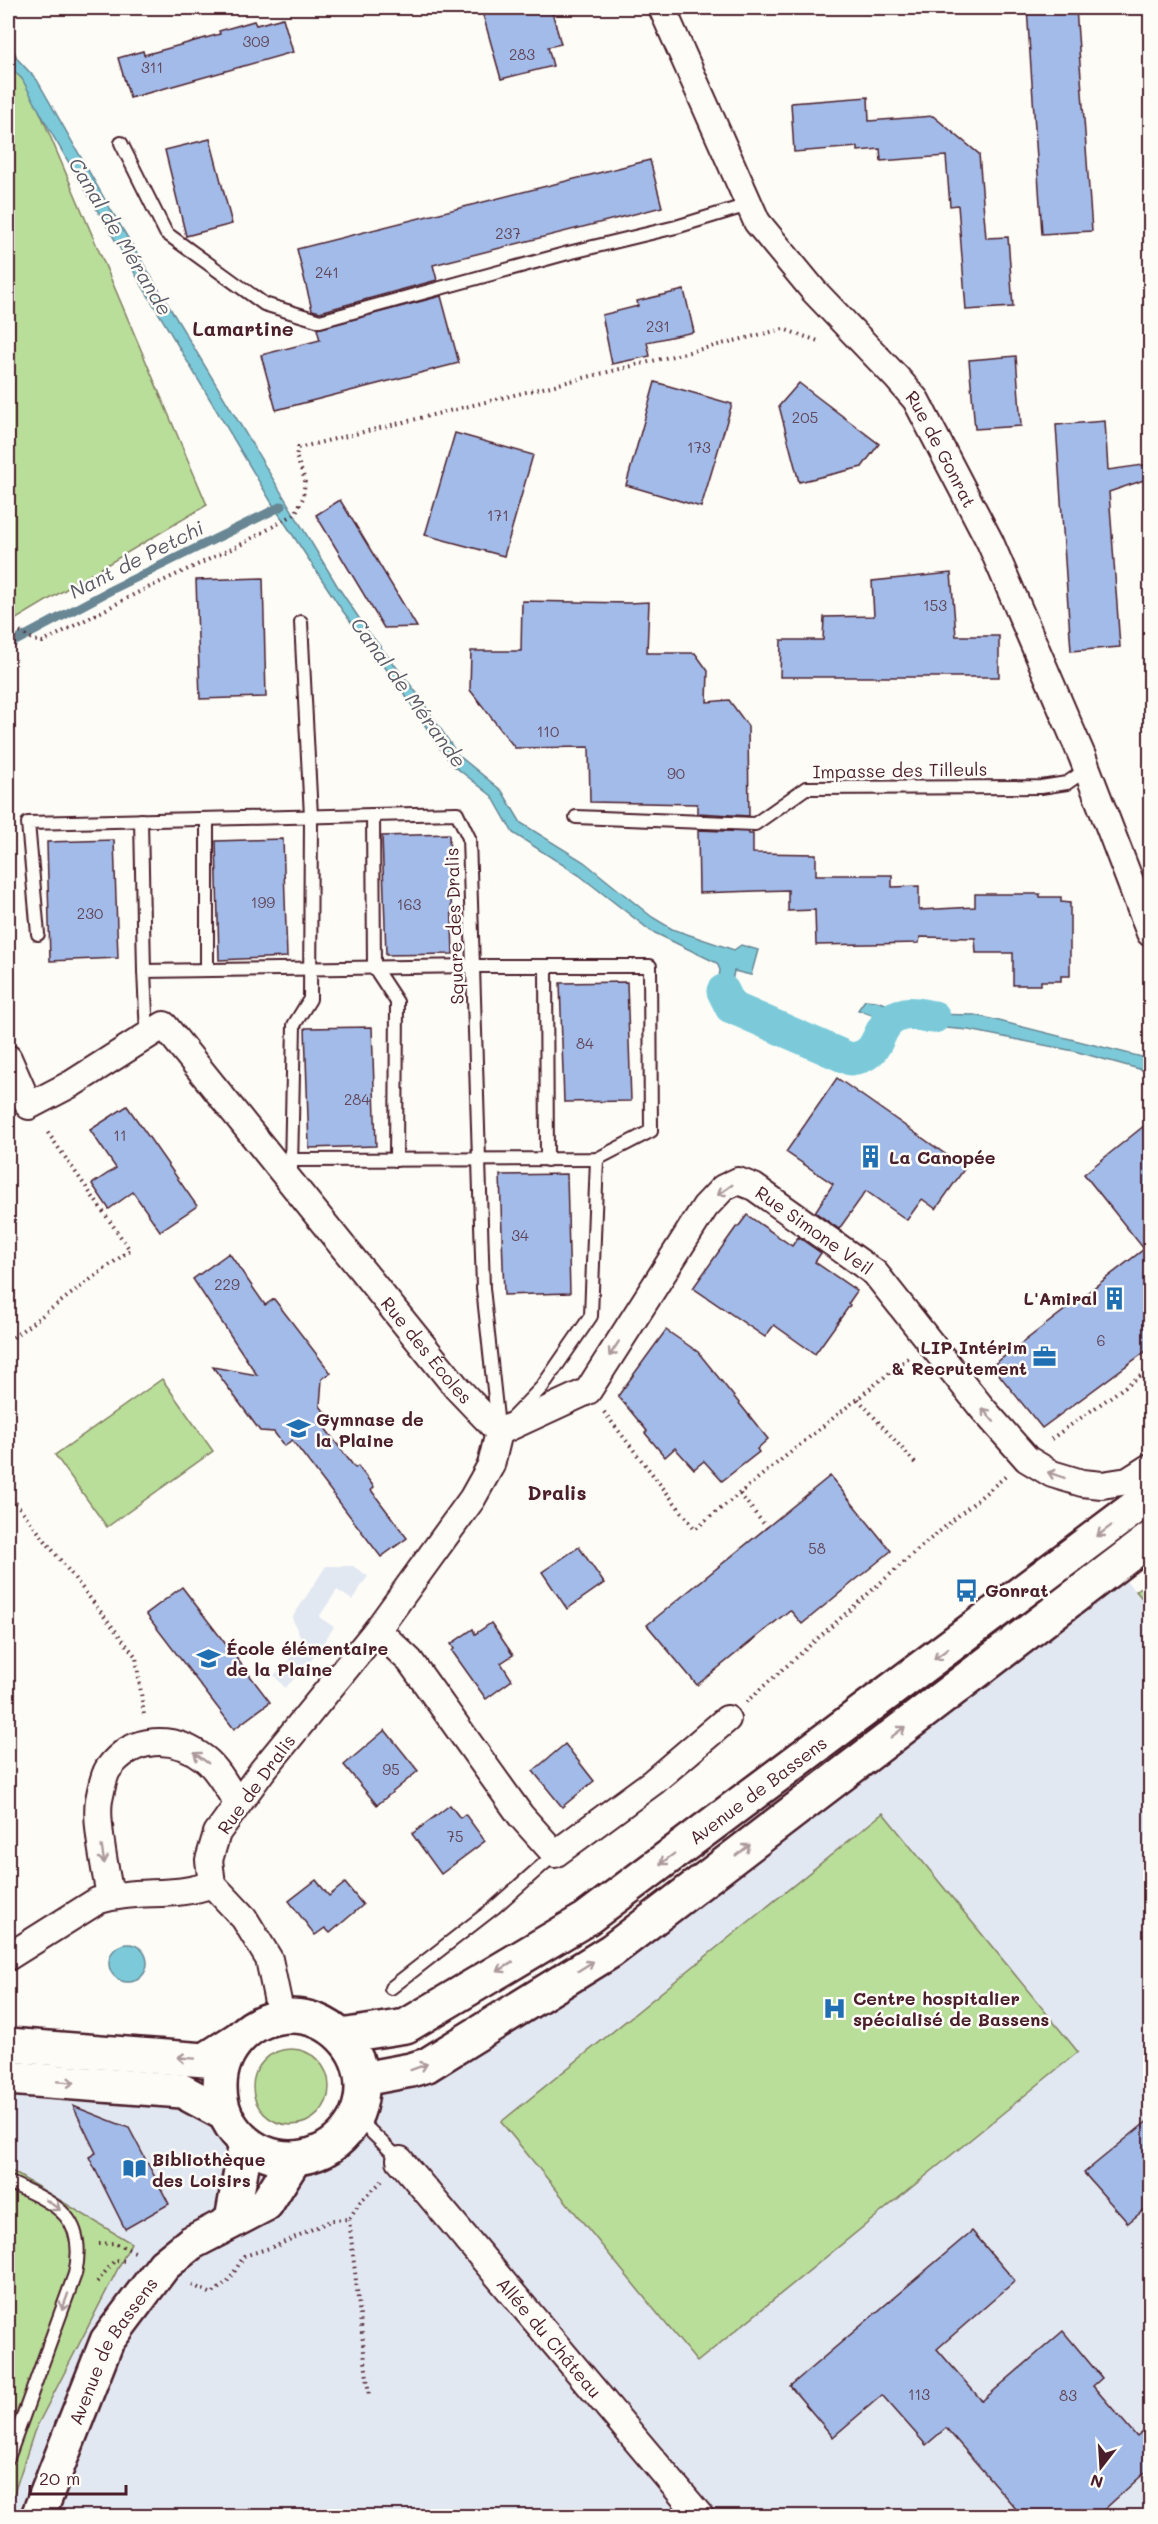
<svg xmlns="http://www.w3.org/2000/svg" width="1158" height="2524" font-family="Mali,sans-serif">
<rect width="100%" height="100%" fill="#fdfcf7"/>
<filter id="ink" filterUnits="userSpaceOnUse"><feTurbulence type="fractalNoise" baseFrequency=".0167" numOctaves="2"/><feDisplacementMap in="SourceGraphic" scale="12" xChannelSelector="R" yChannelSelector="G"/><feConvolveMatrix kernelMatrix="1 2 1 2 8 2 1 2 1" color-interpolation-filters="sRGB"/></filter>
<g filter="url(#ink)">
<g fill="#e2e8f2">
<path d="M 326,1566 L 353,1566 L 368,1576 L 352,1600 L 337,1590 L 319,1617 L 334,1627 L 308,1665 L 285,1688 L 274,1675 L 285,1665 L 302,1641 L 292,1618 Z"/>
<path d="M 1117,1572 L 1136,1591 L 1150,1580 L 1150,2516 L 8,2516 L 8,2078 L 225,2114 L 233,2129 L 246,2142 L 268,2155 L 295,2158 L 319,2153 L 345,2134 L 356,2117 L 362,2099 L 362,2079 L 427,2065 Z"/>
</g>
<g fill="#b9de99" stroke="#827e62" stroke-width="1.5">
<path d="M 8,37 L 207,505 L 8,624 Z"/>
<path d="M 162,1379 L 213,1451 L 107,1527 L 55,1455 Z"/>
<path d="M 1150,1580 L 1150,1608 L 1136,1591 Z"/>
<path d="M 883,1813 L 1078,2052 L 697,2362 L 501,2122 Z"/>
<circle cx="291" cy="2087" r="38"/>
<path d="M 8,2169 L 131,2243 L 34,2432 L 8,2512 Z"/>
</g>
<g fill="#7bcad9" stroke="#678693" stroke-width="1.5">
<path d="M 8,49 L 37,80 L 108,205 L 338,587 L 367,630 L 416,692 L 458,755 L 502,791 L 521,823 L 584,862 L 652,917 L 672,929 L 734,950 L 741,945 L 758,950 L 751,975 L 734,971 L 729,996 L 731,1002 L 764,1015 L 762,1020 L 753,1020 L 726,1010 L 717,994 L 720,970 L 717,963 L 651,931 L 579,875 L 513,833 L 492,796 L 454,766 L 444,754 L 399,686 L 342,610 L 273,505 L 53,136 L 22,79 L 8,65 Z"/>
<path d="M 865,1000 L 876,1001 L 919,1014 L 975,1015 L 1150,1059 L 1150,1072 L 1074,1051 L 969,1030 L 897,1024 L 858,1010 Z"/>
<circle cx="128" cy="1963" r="19"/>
</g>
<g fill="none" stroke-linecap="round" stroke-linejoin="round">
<path stroke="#678693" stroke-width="9" d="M 8,645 L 113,589 L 282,506"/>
<path stroke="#7bcad9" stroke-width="33" d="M 723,991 L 731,1007 L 850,1059 C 888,1056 870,1020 905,1014 C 913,1012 925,1016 934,1017"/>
</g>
<g fill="#a3bbe8" stroke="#4a1f2b" stroke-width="1.5">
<path d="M 481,8 L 551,8 L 561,44 L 548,47 L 553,66 L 501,79 Z"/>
<path d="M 1027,8 L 1076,8 L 1092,231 L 1042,234 Z"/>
<path d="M 283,18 L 293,52 L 130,98 L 118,58 L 143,51 L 144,55 L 220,34 L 219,31 L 254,21 L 256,25 Z"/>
<path d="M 868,97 L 869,121 L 933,116 L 979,154 L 986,238 L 1008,237 L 1013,307 L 966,310 L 958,205 L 950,206 L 946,156 L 881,161 L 880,149 L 858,151 L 858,147 L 794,152 L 791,103 Z"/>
<path d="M 210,139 L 232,224 L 186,236 L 165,150 Z"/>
<path d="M 650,160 L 662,207 L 433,265 L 437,280 L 320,312 L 312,310 L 297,249 Z"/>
<path d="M 684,290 L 694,332 L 647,342 L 650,356 L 612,364 L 602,315 L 638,306 L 637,301 Z"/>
<path d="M 441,296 L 459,363 L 276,410 L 261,355 L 320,340 L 317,329 Z"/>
<path d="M 1016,356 L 1021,426 L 975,429 L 969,360 Z"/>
<path d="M 655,382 L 732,404 L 701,507 L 626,485 Z"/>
<path d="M 799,383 L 879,444 L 862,467 L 799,482 L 779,406 Z"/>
<path d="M 1105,421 L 1108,470 L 1150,464 L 1150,478 L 1109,492 L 1120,647 L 1071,651 L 1056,425 Z"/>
<path d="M 455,433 L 533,455 L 504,556 L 425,535 Z"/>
<path d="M 340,500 L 361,534 L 417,627 L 384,628 L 316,515 Z"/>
<path d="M 951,573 L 956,636 L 999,636 L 999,677 L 780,677 L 781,640 L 823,640 L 824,617 L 874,616 L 872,581 Z"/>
<path d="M 263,578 L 266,697 L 200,699 L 196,580 Z"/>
<path d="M 522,601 L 629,603 L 649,602 L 647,653 L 695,653 L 708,671 L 707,702 L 729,700 L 748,726 L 749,816 L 697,813 L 697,804 L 590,802 L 589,747 L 515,748 L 470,690 L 471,651 L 521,651 Z"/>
<path d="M 698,830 L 749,832 L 749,834 L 753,834 L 753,853 L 816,854 L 816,875 L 892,875 L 892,887 L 919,886 L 919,910 L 975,907 L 975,894 L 1040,894 L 1040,897 L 1061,897 L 1061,902 L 1070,903 L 1070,976 L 1061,976 L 1061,981 L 1041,981 L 1041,985 L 1013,985 L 1013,953 L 976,953 L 975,938 L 920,937 L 919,943 L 816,945 L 815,910 L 788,911 L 788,890 L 699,893 Z"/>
<path d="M 449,834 L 453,954 L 386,955 L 382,836 Z"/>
<path d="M 283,839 L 287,957 L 219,960 L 216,841 Z"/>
<path d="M 114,840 L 118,958 L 50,961 L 47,842 Z"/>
<path d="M 627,982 L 631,1101 L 564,1102 L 560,983 Z"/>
<path d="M 372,1027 L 376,1146 L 309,1148 L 305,1028 Z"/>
<path d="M 837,1078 L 965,1168 L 936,1209 L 922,1199 L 907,1220 L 866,1191 L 839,1229 L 815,1212 L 833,1184 L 786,1152 Z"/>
<path d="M 127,1106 L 197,1206 L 160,1231 L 133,1192 L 109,1209 L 92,1184 L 116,1168 L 90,1130 Z"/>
<path d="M 1150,1121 L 1150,1348 L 1042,1428 L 992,1366 L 1144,1249 L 1084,1174 Z"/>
<path d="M 567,1174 L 570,1293 L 504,1295 L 500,1175 Z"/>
<path d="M 747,1215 L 792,1246 L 798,1237 L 821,1253 L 815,1262 L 857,1291 L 848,1304 L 850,1305 L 815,1354 L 774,1325 L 765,1337 L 693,1288 L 737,1226 L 738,1227 Z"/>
<path d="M 229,1253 L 265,1305 L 274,1299 L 331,1373 L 322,1379 L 320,1406 L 326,1414 L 319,1420 L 355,1468 L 358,1466 L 374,1487 L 371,1490 L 407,1538 L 381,1557 L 292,1440 L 284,1446 L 274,1432 L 260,1431 L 213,1367 L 257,1375 L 193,1279 Z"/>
<path d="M 666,1330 L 698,1352 L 768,1439 L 757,1449 L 759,1452 L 722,1481 L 704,1461 L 694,1469 L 675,1448 L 665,1457 L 645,1433 L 647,1431 L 618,1396 Z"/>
<path d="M 830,1476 L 891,1551 L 802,1624 L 790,1610 L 697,1685 L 647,1625 Z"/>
<path d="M 579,1547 L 604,1583 L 567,1609 L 542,1572 Z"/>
<path d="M 182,1587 L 270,1702 L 234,1729 L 146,1614 Z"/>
<path d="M 491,1623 L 513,1655 L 501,1663 L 512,1680 L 486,1699 L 452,1651 L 454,1649 L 451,1644 L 473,1629 L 475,1634 Z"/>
<path d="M 385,1730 L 418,1771 L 377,1805 L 344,1765 Z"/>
<path d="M 565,1744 L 594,1781 L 562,1807 L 533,1771 Z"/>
<path d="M 450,1805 L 460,1818 L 465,1814 L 485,1841 L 441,1874 L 412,1834 Z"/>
<path d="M 316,1880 L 329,1896 L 345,1883 L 363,1905 L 330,1933 L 325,1928 L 315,1935 L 289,1901 Z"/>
<path d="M 73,2106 L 129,2128 L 169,2204 L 125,2229 L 89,2157 L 96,2153 Z"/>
<path d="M 1150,2119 L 1150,2205 L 1128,2223 L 1084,2173 Z"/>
<path d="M 972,2231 L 1015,2281 L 937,2349 L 982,2401 L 1063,2331 L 1102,2378 L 1093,2386 L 1137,2437 L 1150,2426 L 1150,2468 L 1096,2517 L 1023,2517 L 946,2428 L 926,2445 L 882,2395 L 833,2437 L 790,2386 Z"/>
</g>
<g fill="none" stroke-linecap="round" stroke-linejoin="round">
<defs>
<g id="service">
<path d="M 121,143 L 166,233 L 264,304 L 320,321 L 568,253 L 676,227 L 748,205"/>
<path d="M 373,815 L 374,967 L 397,1002 L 396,1160"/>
<path d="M 576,817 L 755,824 L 806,788 L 1041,787 L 1067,783 L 1087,769"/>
<path d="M 207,819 L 207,970"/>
<path d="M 141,820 L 144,971"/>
<path d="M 38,934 L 28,823 L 457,813 L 469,838 L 483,1288 L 498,1427"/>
<path d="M 546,966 L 547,1160"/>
<path d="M 147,1035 L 144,971 L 473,966 L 650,966 L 651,1131 L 597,1159 L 291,1160"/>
<path d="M 291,1168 L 294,1025 L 310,999 L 311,816 L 301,622"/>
<path d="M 512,1418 L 542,1387 L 591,1316 L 597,1159"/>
<path d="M 391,1988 L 495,1907 L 555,1854"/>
<path d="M 356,2117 L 400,2160"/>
<path d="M 8,2182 C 54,2203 88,2215 75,2274 L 8,2458"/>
</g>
<g id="minor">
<path id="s1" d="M 662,8 L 757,222 L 814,291 L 897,378 L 916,400 L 990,542 L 1082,756 L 1150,933"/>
<path id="s2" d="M 8,1058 L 29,1106 L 73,1083 L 164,1025 L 457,1388 L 499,1432 L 491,1465 L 472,1499 L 377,1630 L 262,1771 L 217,1833 L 209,1860 L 212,1884 L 244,1918 L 269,1959 L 281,2016"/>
<path id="s3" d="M 499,1432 L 588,1391 L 705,1207 L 723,1188 L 738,1181 L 754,1187 L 875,1273 L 982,1408 L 1027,1459 L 1052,1474 L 1082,1483 L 1102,1485 L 1128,1481 L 1150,1467"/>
<path d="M 377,1630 L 410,1661 L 521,1816 L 555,1854 L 653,1782 L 727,1719"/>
<path d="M 110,1896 C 106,1873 95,1822 99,1800 C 101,1791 103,1777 108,1769 C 132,1736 173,1734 205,1759 C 218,1769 228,1789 237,1803"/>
<path d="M 8,1957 L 97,1901 C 135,1888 173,1899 212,1884"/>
<path id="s4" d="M 400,2160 L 700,2516"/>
</g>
<g id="secondary">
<circle cx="291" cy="2087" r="71"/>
<path id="s5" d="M 341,2036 L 406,2026 L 586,1919 L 1150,1496"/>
<path d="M 8,2045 L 205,2060 L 238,2039"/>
<path d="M 8,2078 L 182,2091 L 225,2114"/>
<path d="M 362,2079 L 411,2070 L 427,2065 L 611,1951 L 1150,1539"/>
<path d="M 232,2220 L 246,2143"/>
<path id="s6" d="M 38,2516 L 107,2341 L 164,2265 L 191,2243 L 266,2204 L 295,2158"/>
</g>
</defs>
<use href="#service" stroke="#4a1f2b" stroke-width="16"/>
<use href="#minor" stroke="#4a1f2b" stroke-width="30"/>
<use href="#secondary" stroke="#4a1f2b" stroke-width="38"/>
<g stroke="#4a1f2b" stroke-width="4" stroke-dasharray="1.5 4.5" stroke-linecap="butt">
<path d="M 8,630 C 22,629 29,641 43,642 L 137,593 L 244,543 L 295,514 L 303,498 L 305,480 L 296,456 L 298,448 L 783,329 L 821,342"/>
<path d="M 8,1341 L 130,1250 L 46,1130"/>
<path d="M 858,1399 L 915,1463"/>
<path d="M 604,1412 L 695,1529 L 908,1358"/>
<path d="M 1051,1439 L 1150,1369"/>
<path d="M 8,1493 L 136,1657 L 144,1715"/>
<path d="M 740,1494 L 767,1528"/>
<path d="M 746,1702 L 922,1546 L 1006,1476"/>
<path d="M 349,2219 L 369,2396"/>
<path d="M 99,2244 L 114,2243 L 135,2252"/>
<path d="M 97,2282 L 115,2260 L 127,2261"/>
<path d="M 192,2285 L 212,2294 L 230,2279 L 244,2256 L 276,2246 L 332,2220 L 349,2219 L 360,2202 L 382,2181"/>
</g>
<use href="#service" stroke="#fdfcf7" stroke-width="12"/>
<use href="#minor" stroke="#fdfcf7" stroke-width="26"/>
<use href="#secondary" stroke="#fdfcf7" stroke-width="33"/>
</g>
<defs><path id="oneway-shaft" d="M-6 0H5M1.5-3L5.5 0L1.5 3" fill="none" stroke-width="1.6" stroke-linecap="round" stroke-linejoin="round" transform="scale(1.5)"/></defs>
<g stroke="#ac999b">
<use href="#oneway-shaft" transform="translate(725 1190) rotate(145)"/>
<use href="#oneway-shaft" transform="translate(614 1349) rotate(123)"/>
<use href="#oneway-shaft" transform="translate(988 1415) rotate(-131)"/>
<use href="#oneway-shaft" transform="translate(1056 1475) rotate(-161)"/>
<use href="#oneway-shaft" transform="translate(1104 1531) rotate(143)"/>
<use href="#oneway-shaft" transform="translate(941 1654) rotate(143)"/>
<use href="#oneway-shaft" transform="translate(898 1732) rotate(-37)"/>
<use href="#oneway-shaft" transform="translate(201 1758) rotate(-144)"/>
<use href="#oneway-shaft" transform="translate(743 1850) rotate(-37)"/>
<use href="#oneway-shaft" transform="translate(103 1855) rotate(81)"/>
<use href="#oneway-shaft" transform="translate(667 1859) rotate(143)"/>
<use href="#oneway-shaft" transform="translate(586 1966) rotate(-32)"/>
<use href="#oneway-shaft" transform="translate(505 1967) rotate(149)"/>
<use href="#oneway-shaft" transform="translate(186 2058) rotate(-176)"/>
<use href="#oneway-shaft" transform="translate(419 2067) rotate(-20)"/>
<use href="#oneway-shaft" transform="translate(66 2082) rotate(4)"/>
<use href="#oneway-shaft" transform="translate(53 2205) rotate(35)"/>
<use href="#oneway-shaft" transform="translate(65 2302) rotate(110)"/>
</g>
</g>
<defs>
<symbol id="building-bare" viewBox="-9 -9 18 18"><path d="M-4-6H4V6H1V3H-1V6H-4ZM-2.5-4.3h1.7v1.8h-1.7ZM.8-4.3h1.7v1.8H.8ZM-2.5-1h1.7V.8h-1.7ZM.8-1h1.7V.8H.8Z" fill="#1f6fb2" stroke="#fdfcf7" stroke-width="2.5" paint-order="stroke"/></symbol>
<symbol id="office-bare" viewBox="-9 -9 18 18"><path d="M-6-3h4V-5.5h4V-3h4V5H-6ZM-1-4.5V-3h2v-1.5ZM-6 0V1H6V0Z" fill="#1f6fb2" stroke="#fdfcf7" stroke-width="2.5" paint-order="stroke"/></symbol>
<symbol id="school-bare" viewBox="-9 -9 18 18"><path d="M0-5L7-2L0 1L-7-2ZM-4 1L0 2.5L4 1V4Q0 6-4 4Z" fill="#1f6fb2" stroke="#fdfcf7" stroke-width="2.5" paint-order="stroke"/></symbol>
<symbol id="bus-bare" viewBox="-9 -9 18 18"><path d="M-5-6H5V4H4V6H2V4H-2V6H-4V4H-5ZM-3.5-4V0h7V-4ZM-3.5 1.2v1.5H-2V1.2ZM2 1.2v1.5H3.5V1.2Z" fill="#1f6fb2" stroke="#fdfcf7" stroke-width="2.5" paint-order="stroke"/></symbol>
<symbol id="hospital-bare" viewBox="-9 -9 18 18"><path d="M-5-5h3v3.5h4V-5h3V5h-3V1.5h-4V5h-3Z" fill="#1f6fb2" stroke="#fdfcf7" stroke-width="2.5" paint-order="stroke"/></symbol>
<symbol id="library-bare" viewBox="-9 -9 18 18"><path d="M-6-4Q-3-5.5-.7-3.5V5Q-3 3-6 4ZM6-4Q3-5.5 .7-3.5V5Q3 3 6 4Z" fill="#1f6fb2" stroke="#fdfcf7" stroke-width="2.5" paint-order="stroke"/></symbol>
</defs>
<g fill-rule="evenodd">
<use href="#building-bare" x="854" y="1140" width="33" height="33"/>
<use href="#building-bare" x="1098" y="1282" width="33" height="33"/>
<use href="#office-bare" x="1028" y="1340" width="33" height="33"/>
<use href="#school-bare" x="282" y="1412" width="33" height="33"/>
<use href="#bus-bare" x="950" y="1574" width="33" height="33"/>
<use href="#school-bare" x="192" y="1642" width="33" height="33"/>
<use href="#hospital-bare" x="818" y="1992" width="33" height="33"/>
<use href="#library-bare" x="118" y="2152" width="33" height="33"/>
</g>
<g text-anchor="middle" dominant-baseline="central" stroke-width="5" stroke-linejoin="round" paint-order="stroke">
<g font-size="15" fill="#60465a">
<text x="256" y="41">309</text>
<text x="522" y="54">283</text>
<text x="152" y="67">311</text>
<text x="508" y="233">237</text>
<text x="327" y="272">241</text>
<text x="658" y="326">231</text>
<text x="805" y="417">205</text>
<text x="699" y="447">173</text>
<text x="498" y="515">171</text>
<text x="935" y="605">153</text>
<text x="548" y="731">110</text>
<text x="676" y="773">90</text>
<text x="263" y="902">199</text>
<text x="409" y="904">163</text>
<text x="90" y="913">230</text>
<text x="585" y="1043">84</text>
<text x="357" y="1099">284</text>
<text x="120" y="1135">11</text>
<text x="520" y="1235">34</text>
<text x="227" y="1284">229</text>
<text x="1101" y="1340">6</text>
<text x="817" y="1548">58</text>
<text x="391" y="1769">95</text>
<text x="455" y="1836">75</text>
<text x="919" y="2394">113</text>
<text x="1068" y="2395">83</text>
</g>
<g font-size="18" fill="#4a1f2b" stroke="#fdfcf7">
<text stroke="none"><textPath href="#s1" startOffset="528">Rue de Gonrat</textPath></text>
<text transform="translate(900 770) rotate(-1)">Impasse des Tilleuls</text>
<text transform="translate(454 926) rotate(-92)">Square des Dralis</text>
<text stroke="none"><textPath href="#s3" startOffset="450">Rue Simone Veil</textPath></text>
<text stroke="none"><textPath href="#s2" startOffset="628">Rue des Écoles</textPath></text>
<text transform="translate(256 1784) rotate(-54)">Rue de Dralis</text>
<text stroke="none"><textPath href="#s5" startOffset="490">Avenue de Bassens</textPath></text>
<text stroke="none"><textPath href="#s4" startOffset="232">Allée du Château</textPath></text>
<text stroke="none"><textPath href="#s6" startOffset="182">Avenue de Bassens</textPath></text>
</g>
<g font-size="18" font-weight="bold" fill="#4a1f2b" stroke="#fdfcf7" text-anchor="start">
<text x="889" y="1157">La Canopée</text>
<text x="1097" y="1298" text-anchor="end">L'Amiral</text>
<text x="1027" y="1347" text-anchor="end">LIP Intérim<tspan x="1027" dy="21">&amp; Recrutement</tspan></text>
<text x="316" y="1419">Gymnase de<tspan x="316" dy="21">la Plaine</tspan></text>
<text x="985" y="1590">Gonrat</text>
<text x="226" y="1648">École élémentaire<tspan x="226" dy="21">de la Plaine</tspan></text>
<text x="853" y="1998">Centre hospitalier<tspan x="853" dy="21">spécialisé de Bassens</tspan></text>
<text x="152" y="2159">Bibliothèque<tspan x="152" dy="21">des Loisirs</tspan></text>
</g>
<g font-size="20" font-style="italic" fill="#5b5b68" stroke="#fdfcf7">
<text transform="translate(121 236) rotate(59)">Canal de Mérande</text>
<text transform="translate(136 559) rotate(-27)">Nant de Petchi</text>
<text transform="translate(409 692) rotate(54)">Canal de Mérande</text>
</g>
<g font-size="20" font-weight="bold" fill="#4a1f2b" stroke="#fdfcf7">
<text x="243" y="328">Lamartine</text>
<text x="557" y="1492">Dralis</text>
</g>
</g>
<rect width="1158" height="2524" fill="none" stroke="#fdfcf7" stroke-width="30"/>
<rect x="15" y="15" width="1128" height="2494" fill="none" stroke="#4a1f2b" stroke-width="2" filter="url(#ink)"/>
<g transform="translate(1101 2467) rotate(197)" stroke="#fdfcf7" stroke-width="4.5" paint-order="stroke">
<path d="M0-4.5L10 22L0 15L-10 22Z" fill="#4a1f2b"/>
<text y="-9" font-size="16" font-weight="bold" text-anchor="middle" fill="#4a1f2b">N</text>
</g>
<path d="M30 2485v9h96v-9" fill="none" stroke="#4a1f2b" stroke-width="3"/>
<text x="39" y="2485" font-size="18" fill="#4a1f2b" stroke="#fdfcf7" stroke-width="4.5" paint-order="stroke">20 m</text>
</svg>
